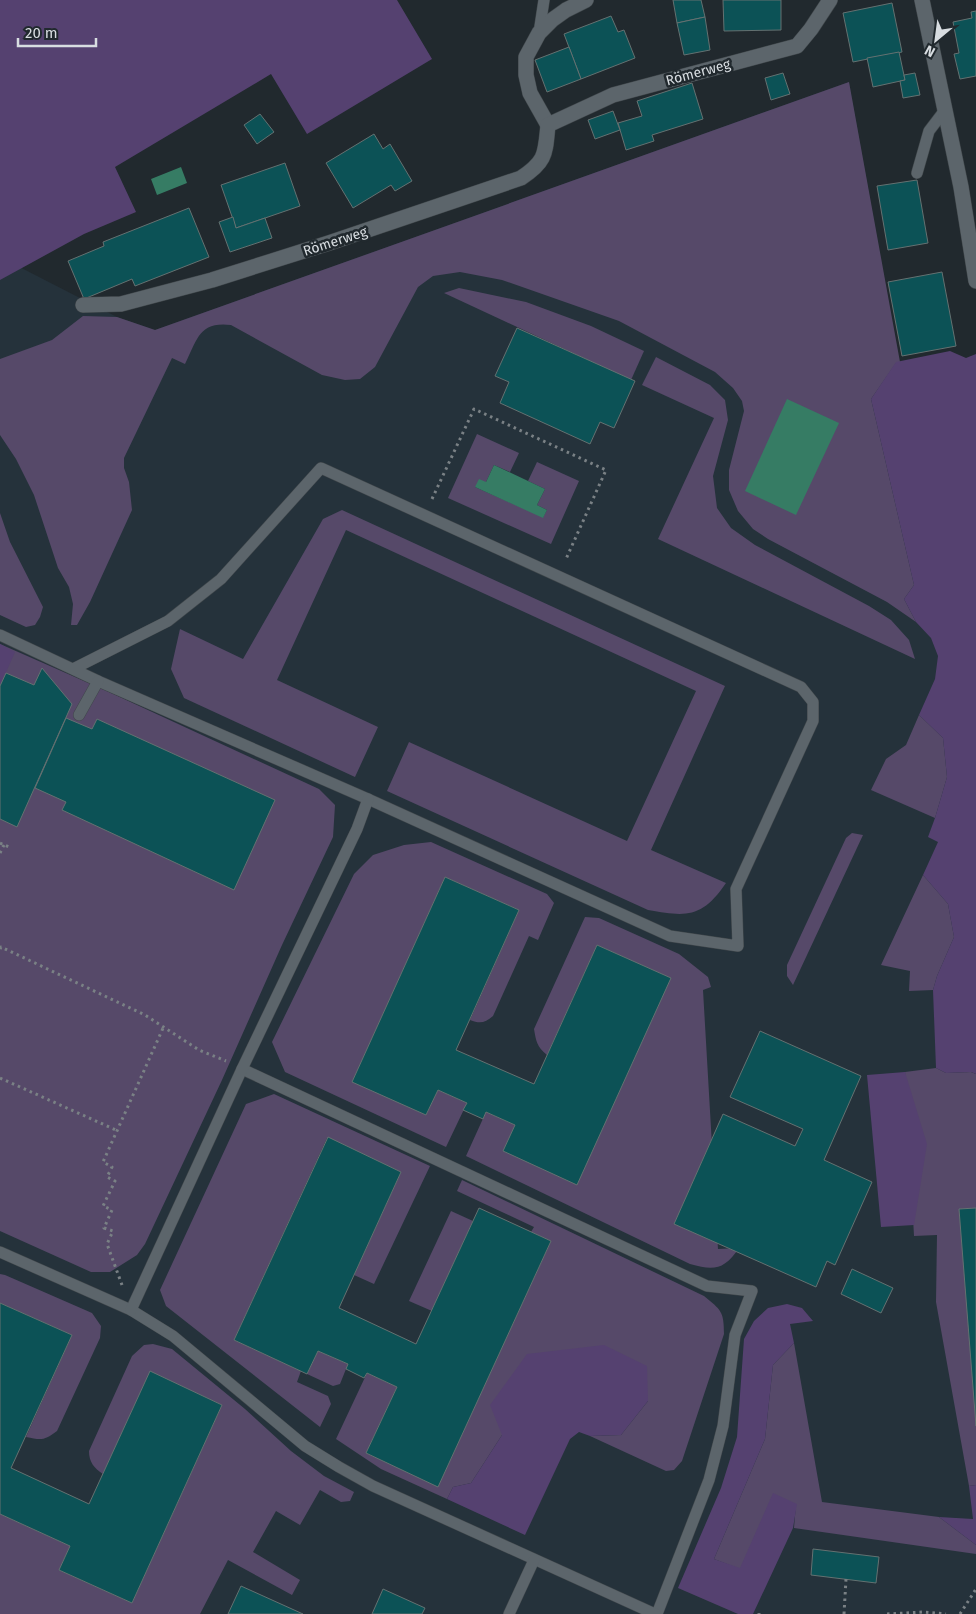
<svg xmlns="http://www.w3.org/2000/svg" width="976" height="1614" viewBox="0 0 976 1614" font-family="'Fira Sans',sans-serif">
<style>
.built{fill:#25323b}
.green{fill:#564969}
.forest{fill:#554170}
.water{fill:#367c64}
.building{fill:#0c5256;stroke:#647171}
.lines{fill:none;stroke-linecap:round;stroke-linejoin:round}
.lane-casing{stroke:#40474b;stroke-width:12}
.street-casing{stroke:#40474b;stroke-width:16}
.path{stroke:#7a8185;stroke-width:3;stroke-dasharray:2.5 4;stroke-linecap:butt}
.lane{stroke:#5c656b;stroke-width:11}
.street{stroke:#5c656b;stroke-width:15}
.labels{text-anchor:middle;stroke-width:5;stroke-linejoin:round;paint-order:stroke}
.street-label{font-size:14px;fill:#d8dde1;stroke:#21292e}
</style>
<rect width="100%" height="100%" fill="#21292e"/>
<path class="built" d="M849,82l52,289 52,240 23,829v174h-976v-1357l117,60 38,13z"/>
<g class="green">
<path d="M849,82l51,280 -4,1 -25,36 43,186 -10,14 12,23 -29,-20 -119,-63 -15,-10 -15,-18 -9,-21v-20l15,-59 -2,-10 -9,-13 -18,-16 -96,-51 -117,-41 -42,-8 -27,4 -15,11 -43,80 -15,12 -15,1 -23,-5 -91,-50c-32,-4 -34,15 -46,39l-13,-6 -48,100v10l5,14 3,28 -42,92 -13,23h-6l2,-21 -4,-17 -11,-19 -24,-73 -18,-36 -16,-24v-76l52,-19 31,-24 34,1 38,13z"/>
<path d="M459,288l67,14 65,24 53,25 -13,29 -187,-87z"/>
<path d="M656,357l54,28 15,15 3,20 -15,56 4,32 14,20 24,17 114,61 22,14 18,20 6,19 -257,-120 56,-121 -72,-33z"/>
<path d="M477,434l42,19 -9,19 -16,-7 -8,17 -11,5 68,30 4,-7 -10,-5 8,-16 -17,-8 9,-19 42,19 -28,63 -103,-46z"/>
<path d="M342,510l383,176 -74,164 75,33c-24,35 -39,34 -78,27l-261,-119 22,-49 218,99 69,-150 -350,-161 -69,150 101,47 -23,50 -171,-79 -13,-29 9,-40 63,30 80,-140z"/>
<path d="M0,513l10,29 33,65 -3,10 -5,8 -9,2 -26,-12z"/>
<path d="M0,644l109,48 210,97 16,16 -2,32 -51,108 -60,135 -77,164 -8,11 -27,17h-19l-91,-41z"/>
<path d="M919,715l24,23 4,39 -12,41 -64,-28 15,-31 20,-14z"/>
<path d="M852,833l11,2 -70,150 -6,-9v-11l59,-127z"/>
<path d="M431,842l116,52 7,9 -16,37 -9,-4 -36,80c-8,7 -13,8 -23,4l49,-110 -74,-33 -92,204 73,34 12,-25 29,13 -21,44 -161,-75 -13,-30 82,-168 19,-19 31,-10z"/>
<path d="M923,875l25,29 6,33 -17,39 -4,14 -24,1 1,-20 -29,-6z"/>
<path d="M585,917l14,1 80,36 29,23 3,10 -8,3 15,259 21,-1c-15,22 -25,23 -49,16l-224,-108 20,-44 29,13 155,-147 -73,-33 -50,110c-10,-8 -11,-14 -13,-26z"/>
<path d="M936,1068l10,5 25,-1 5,2v411l-7,1 -33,-184 1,-67 -23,1 -9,-164z"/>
<path d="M274,1094l156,72 -56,118 -20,-9 47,-103 -74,-34 -93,202 67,31 -4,11 31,14 3,8 -11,23 -154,-121 -6,-16 86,-186z"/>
<path d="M462,1180l242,116c17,14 20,15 20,38l-42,127 -8,9 -8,1 -76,-35 31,-1 27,-34 -146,34 -31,48 -18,4 -6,12 -66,-30 -45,-30 31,-66 30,14 -31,66 72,33 113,-245 -20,-9 3,-5 -77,-36z"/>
<path d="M451,1211l22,10 -41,90 -23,-10z"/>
<path d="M0,1274l5,1 87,38 9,13 -1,12 -43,93c-13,10 -16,9 -31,6l46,-102 -72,-32z"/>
<path d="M794,1343l28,159 117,15 37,28v9l-182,-26 2,-24 -56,65 -26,-10 51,-120 8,-74z"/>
<path d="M153,1344l19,5 73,60 46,42 33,25 30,16 -4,9 -9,1 -21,-12 -20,35 -24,-14 -23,41 47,28 -8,15 -64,-35 -28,54h-200v-100l70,32 -11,24 73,33 90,-198 -72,-33 -47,102c-9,-6 -14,-12 -14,-23l43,-95 12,-11z"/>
<path d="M318,1351l30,13 -8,20 -7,2 -26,-12z"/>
</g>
<g class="forest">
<path d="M0,0h397l35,59 -125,75 -36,-60 -156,93 21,45 -52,22 -84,46z"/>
<path d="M950,351l16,7 10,-4v720l-5,-2 -25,1 -10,-5 -3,-78 4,-14 17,-39 -6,-33 -25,-29 15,-33 -10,-5 7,-19 12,-41 -4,-39 -24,-23 16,-36 3,-23 -7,-18 -15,-16 -12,-23 10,-14 -43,-186 25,-37z"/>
<path d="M0,644l15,8 -15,34z"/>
<path d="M905,1072l22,72 -13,81 -33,2 -14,-152z"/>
<path d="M787,1304l15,4 11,13 -23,3 4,19 -21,22 -8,74 -51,120 26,9 33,-75 24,11 -4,24 -40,86h-15l-60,-26 43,-100 16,-51 7,-98 10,-18 14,-13z"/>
<path d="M604,1345l43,21 1,35 -27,34 -31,1 -11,-4 -9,7 -45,96 -78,-36 6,-12 18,-4 31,-48 -12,-30 37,-51z"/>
<path d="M976,1485v60l-37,-28 34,2 -4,-33z"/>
</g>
<g class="water">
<path d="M181,167l6,16 -30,12 -6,-16z"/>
<path d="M787,399l52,24 -43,92 -51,-24z"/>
<path d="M494,465l51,24 -8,16 10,5 -4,8 -68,-31 4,-8 7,3z"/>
</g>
<g class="building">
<path d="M673,0h28l4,17 -28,6z"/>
<path d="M723,0h58v30l-57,1z"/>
<path d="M892,3l10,49 -49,10 -10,-49z"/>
<path d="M976,11v65l-16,3 -6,-25 5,-1 -6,-31 19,-4 -1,-6z"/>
<path d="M611,16l7,16 6,-2 11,28 -54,21 -17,-45z"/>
<path d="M705,17l5,33 -26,5 -7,-32z"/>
<path d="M569,47l12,32 -34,13 -12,-32z"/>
<path d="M899,52l6,28 -32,7 -6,-29z"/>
<path d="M783,73l7,21 -19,6 -6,-22z"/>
<path d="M915,73l5,22 -17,3 -3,-17 5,-1 -1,-5z"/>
<path d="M692,83l11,36 -51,16 2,6 -28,9 -8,-27 24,-7 -5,-15z"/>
<path d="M613,111l7,19 -25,9 -7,-19z"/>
<path d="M260,114l14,18 -17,12 -13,-19z"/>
<path d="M374,134l9,15 7,-5 22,37 -17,10 -4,-6 -38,23 -27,-45z"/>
<path d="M285,163l15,43 -64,22 -15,-43z"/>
<path d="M917,180l11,63 -40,7 -11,-64z"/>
<path d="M189,208l20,49 -74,29 -3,-7 -48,20 -16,-38 36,-15 -1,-4z"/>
<path d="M233,217l3,11 29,-10 7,20 -42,14 -11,-30z"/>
<path d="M942,272l14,74 -54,10 -14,-74z"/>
<path d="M517,328l118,53 -21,47 -14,-6 -10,22 -90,-41 9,-21 -14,-6z"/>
<path d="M42,668l30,36 -55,123 -17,-8v-133l6,-13 28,12z"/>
<path d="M66,718l26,11 5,-10 178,81 -41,90 -172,-80 4,-8 -31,-14z"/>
<path d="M445,877l74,33 -63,140 78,34 63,-139 74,33 -94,207 -74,-34 12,-26 -29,-13 -3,7 -20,-9 4,-7 -29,-13 -12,25 -74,-33z"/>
<path d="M760,1031l101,45 -37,84 48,22 -37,83 -8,-4 -11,26 -142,-63 49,-110 72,32 8,-17 -73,-32z"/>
<path d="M328,1137l73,35 -62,136 77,36 63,-136 72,33 -113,246 -72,-34 31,-66 -30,-14 -3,5 -18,-9 2,-5 -30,-13 -11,23 -73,-34z"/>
<path d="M976,1208v218l-17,-217z"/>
<path d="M852,1269l41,19 -12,25 -40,-19z"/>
<path d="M0,1303l72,32 -61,133 78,36 61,-133 72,34 -90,198 -73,-33 11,-24 -70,-32z"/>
<path d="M813,1549l66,8 -3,26 -65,-8z"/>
<path d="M241,1586l62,28h-75z"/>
<path d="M383,1589l42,19 -3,6h-50z"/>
</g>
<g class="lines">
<g class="lane-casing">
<g id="lane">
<path d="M539,33l5,-33"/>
<path d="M917,173l12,-42 16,-21"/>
<path d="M0,635l98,46 270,118 302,137 68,10 -2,-57 77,-168v-19l-12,-15 -480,-219 -100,111 -53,42 -95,48"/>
<path d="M79,715l19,-34"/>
<path d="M242,1069l465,217 45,5 -17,44 -12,91 -14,54 -52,134"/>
<path d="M0,1252l131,58 42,26 132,110 34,21 34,19 282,128"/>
<path d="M131,1310l111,-241 115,-240 11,-30"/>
<path d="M509,1614l25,-54"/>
</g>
</g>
<g class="street-casing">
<g id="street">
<path d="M922,0l39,187 15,94"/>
<path d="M548,125l-18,-32 -4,-18v-18l13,-24 13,-13 14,-10 20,-10"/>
<path d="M83,305l38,-1 91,-24 117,-37 192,-65c26,-17 24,-25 27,-53l65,-30 184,-49 14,-17 19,-29"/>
</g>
</g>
<g class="path">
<path d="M432,499l42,-90 132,61 -40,89"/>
<path d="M0,843l9,4"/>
<path d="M0,853l4,-8"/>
<path d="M0,949l1,-2 144,68 54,35 27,11"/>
<path d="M0,1078l116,52"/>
<path d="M122,1285l-15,-41 6,-13 -9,-3 8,-18 -9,-4 12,-25 -8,-4 5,-10 -9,-5 61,-136"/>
<path d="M759,1614v-1"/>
<path d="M844,1614l2,-35"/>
<path d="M887,1614l37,-2 22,2"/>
<path d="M960,1614l16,-25"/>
</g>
<use href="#lane" class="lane"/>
<use href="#street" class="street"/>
</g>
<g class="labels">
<g class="street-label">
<text transform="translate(698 72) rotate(-15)" y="5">Römerweg</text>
<text transform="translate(335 241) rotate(-18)" y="5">Römerweg</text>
</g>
</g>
<g transform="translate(936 40) rotate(209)" stroke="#21292e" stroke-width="4" paint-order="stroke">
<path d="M0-4L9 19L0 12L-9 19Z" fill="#d8dde1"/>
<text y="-8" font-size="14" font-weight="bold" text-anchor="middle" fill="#d8dde1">N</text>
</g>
<path d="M18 38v8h78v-8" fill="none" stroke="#d8dde1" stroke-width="2.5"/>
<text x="25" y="38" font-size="15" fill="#d8dde1" stroke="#21292e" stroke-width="4" paint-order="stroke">20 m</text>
</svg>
